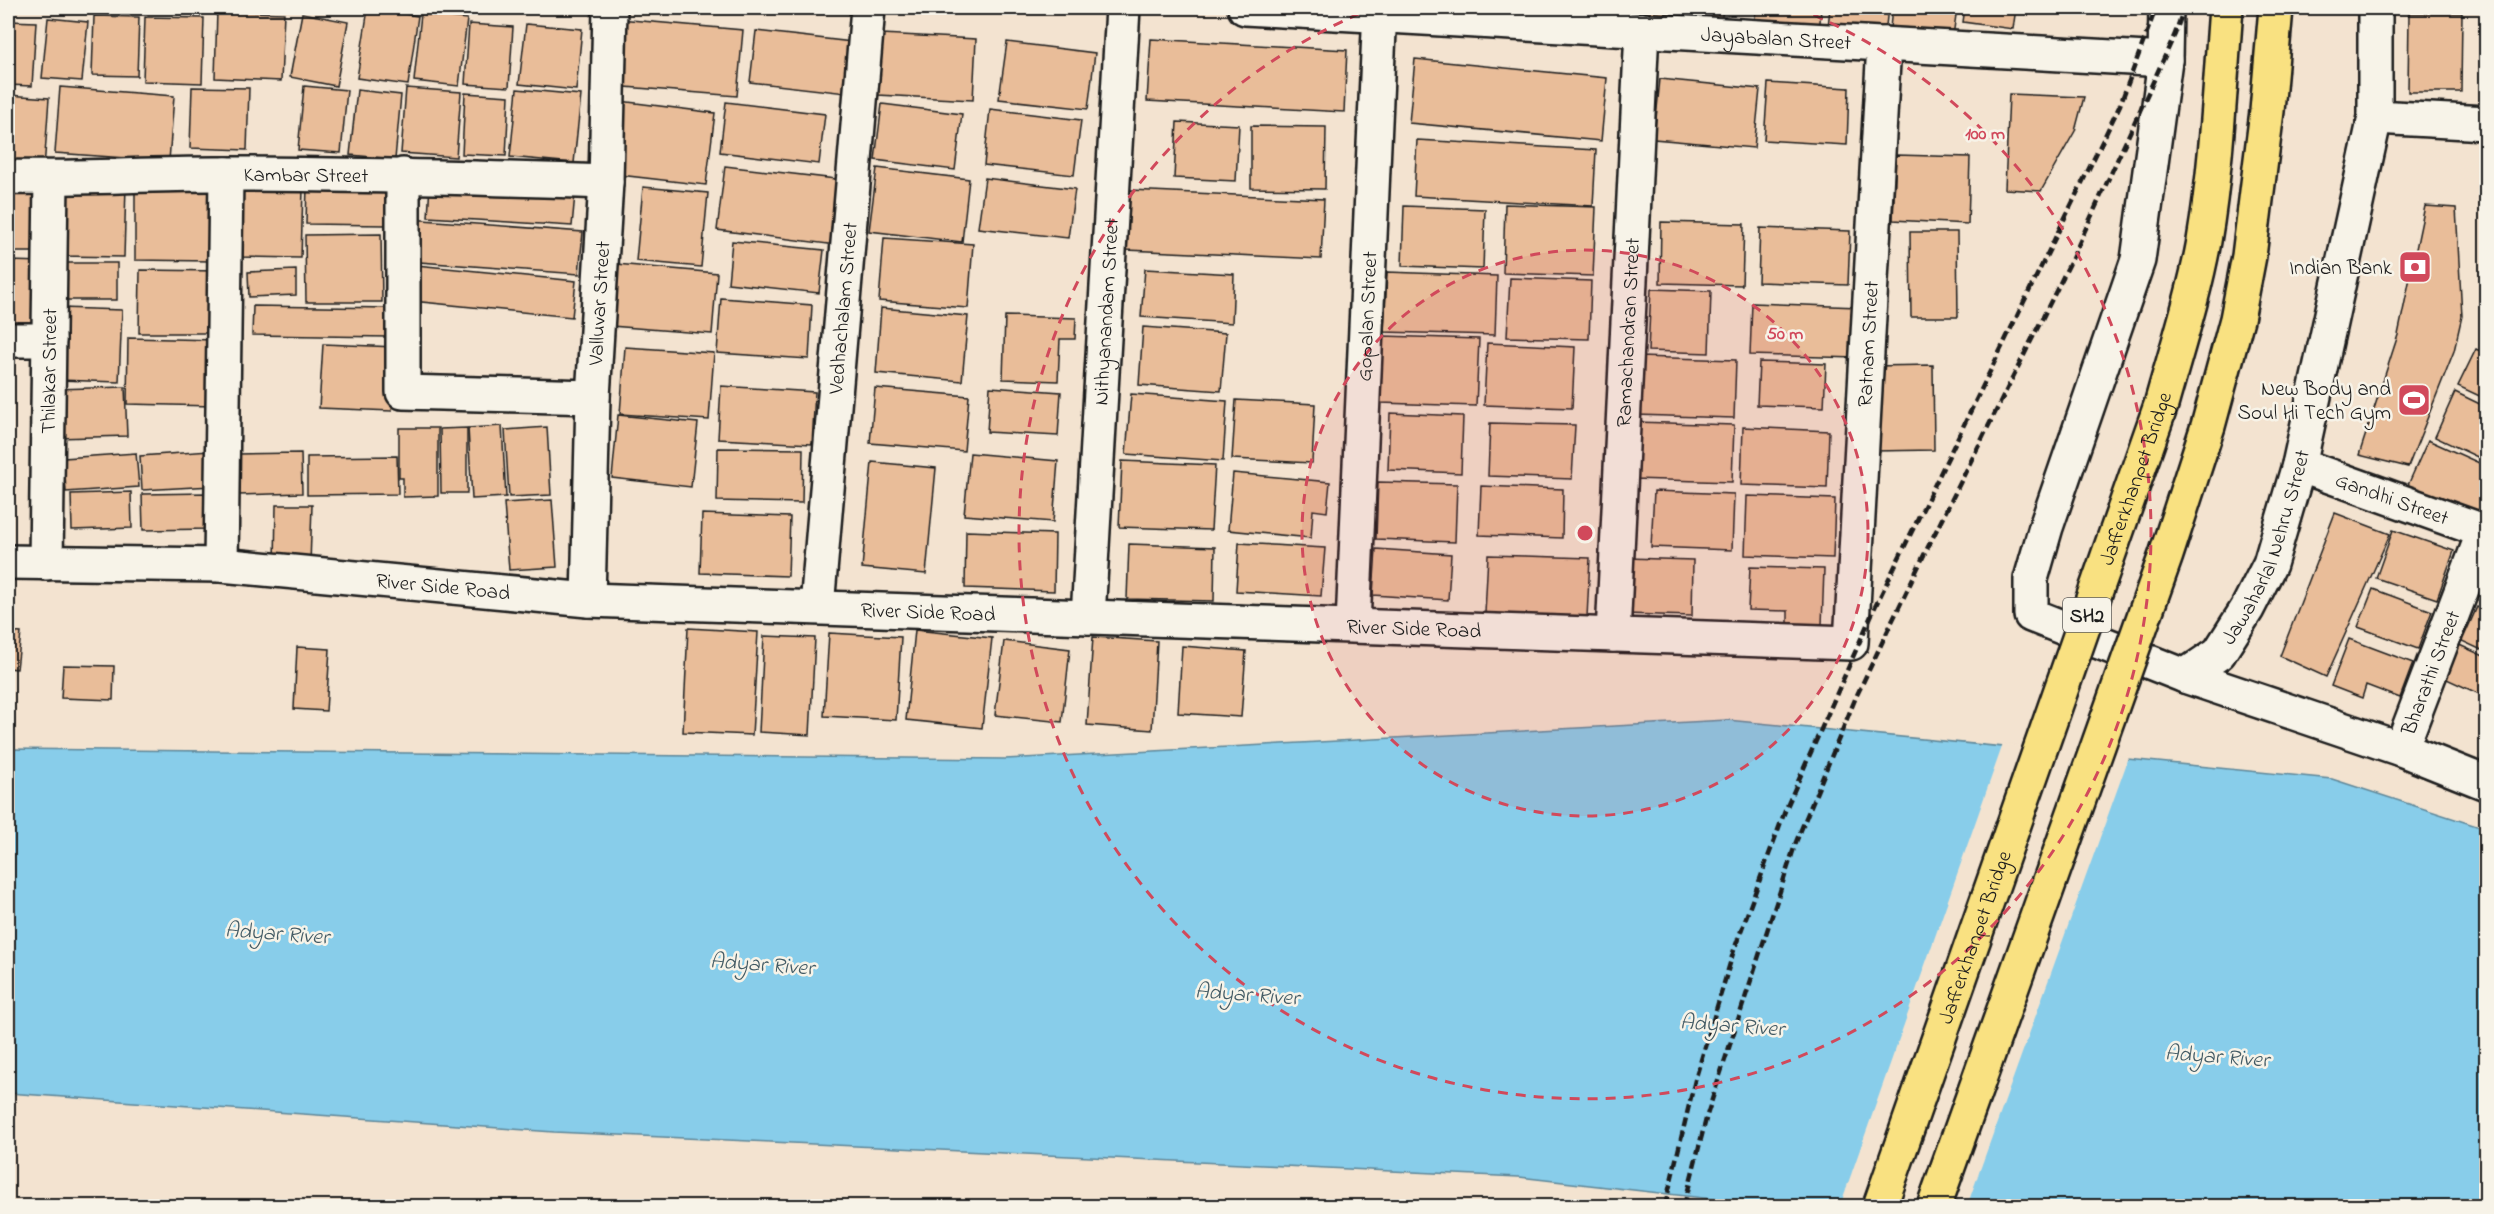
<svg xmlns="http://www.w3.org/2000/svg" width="2494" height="1214" viewBox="0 0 2494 1214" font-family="'Indie Flower',sans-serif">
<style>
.built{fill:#f0d8c0}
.water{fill:#88cdea;stroke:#5d8698;stroke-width:1.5}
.pier{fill:#f3e3d0}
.building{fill:#e9bd99;stroke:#1c1c1c;stroke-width:1.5}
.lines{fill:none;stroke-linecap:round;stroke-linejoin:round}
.minor-casing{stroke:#1c1c1c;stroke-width:38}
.minor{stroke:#f7f3e8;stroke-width:33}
.rail{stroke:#1c1c1c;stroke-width:4.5;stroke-dasharray:9 4.5;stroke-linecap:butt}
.major-bridge-casing{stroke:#1c1c1c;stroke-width:38;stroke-linecap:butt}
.major-bridge{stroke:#f9e181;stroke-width:33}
.ring{fill:none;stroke:#d1495b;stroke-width:3;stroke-dasharray:10 8}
.labels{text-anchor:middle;stroke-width:5;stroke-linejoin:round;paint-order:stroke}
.shield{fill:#f7f3e8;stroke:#5e5c59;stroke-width:1.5}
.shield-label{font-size:20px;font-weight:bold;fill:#1c1c1c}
.street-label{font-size:21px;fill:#1c1c1c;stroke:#f7f3e8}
.poi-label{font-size:21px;fill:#1c1c1c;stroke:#f7f3e8;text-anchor:end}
.water-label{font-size:22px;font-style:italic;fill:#425a64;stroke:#f7f3e8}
.centre{fill:#d1495b;stroke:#f7f3e8;stroke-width:3}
.ring-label{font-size:18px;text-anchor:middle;font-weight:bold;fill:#d1495b;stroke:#f7f3e8;stroke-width:5;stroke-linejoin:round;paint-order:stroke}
</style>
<rect width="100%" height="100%" fill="#f3e3d0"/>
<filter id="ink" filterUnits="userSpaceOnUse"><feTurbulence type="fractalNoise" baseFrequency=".0167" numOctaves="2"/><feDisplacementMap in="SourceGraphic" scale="12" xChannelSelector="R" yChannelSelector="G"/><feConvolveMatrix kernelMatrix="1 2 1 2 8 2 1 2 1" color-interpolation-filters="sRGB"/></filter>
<g filter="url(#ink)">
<path class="built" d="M302,1204l47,2h-182z"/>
<path class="water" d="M1727,720l605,59 154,50v377h-712l-255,-29 -965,-45 -546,-39v-344l997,10z"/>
<path class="pier" d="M2003,744l126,13 -162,449h-127z"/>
<g class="building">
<path d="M1579,8h144l-2,16z"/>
<path d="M1756,8h65l-2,28 -65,-6z"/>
<path d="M1830,8h58l-3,26 -57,-7z"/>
<path d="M1892,8h65l-4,28 -63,-8z"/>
<path d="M1965,8h51l-3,21 -50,-7z"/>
<path d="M368,9l50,7 -10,69 -51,-7z"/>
<path d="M217,11l67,2 -3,68 -66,-3z"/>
<path d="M302,13l46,9 -12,64 -46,-9z"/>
<path d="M2409,13h53l-1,79h-53z"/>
<path d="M421,14l46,5 -8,67 -45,-5z"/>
<path d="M94,16l45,1 -2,59 -45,-1z"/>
<path d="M145,17l59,1 -2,65 -59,-2z"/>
<path d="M48,18l40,4 -6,59 -40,-3z"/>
<path d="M619,19l124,11 -6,66 -124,-10z"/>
<path d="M2486,20v40l-4,-1z"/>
<path d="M8,21l28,1 -4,64 -24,-1z"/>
<path d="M469,24l44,3 -4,60 -44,-3z"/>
<path d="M526,24l56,5 -6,61 -57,-6z"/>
<path d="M756,31l96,11 -6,51 -96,-11z"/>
<path d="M882,34l94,5 -3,61 -95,-5z"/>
<path d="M1151,39l196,11 -3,62 -197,-11z"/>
<path d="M1007,42l88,11 -7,56 -89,-10z"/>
<path d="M1415,59l192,19 -6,63 -192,-18z"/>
<path d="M2486,68v41h-3z"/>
<path d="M1660,79l100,10 -6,59 -100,-9z"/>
<path d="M1768,83l81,5 -2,57 -83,-5z"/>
<path d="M304,86l43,4 -6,63 -43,-3z"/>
<path d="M60,87l114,9 -5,65 -114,-8z"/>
<path d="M192,87l57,1 -2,62 -57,-2z"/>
<path d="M406,88l55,4 -5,65 -55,-4z"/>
<path d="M517,89l64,6 -7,68 -64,-6z"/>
<path d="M357,90l44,5 -6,64 -45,-4z"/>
<path d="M465,93l44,3 -3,60 -44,-2z"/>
<path d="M2009,94l75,3 -9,34 -34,60 -36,-2z"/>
<path d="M8,95l41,3 -5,71 -36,-3z"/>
<path d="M620,101l95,12 -9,72 -95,-11z"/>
<path d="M726,102l99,12 -6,50 -99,-12z"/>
<path d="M882,104l80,10 -7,56 -80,-10z"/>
<path d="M990,109l91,11 -7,55 -90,-10z"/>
<path d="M1177,122l62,3 -3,56 -62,-3z"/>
<path d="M1251,126l75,1 -1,62 -74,-1z"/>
<path d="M1417,140l179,10 -3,56 -179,-10z"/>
<path d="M1896,155l74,2 -2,67 -75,-4z"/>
<path d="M725,166l119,14 -8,65 -119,-15z"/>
<path d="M877,168l92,11 -7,63 -93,-11z"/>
<path d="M985,178l90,11 -7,49 -90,-10z"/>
<path d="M135,180l78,1 -1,80 -77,-1z"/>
<path d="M61,184l65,1 -2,72 -64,-1z"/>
<path d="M307,185h80l-1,40 -80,-1z"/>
<path d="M430,185l145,9 -3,32 -144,-9z"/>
<path d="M8,186l26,1 -1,65h-25z"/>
<path d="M241,187l62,1 -2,70 -61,-1z"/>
<path d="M643,187l65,6 -7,74 -65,-6z"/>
<path d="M1130,190l194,9 -3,60 -194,-9z"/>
<path d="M1505,204l91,3 -3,69 -90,-3z"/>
<path d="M1404,206l81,3 -2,60 -81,-3z"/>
<path d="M2425,206l31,2 6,108 -8,35 -46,116 -49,-12 39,-120z"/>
<path d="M409,219l174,13 -4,42 -173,-13z"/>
<path d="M1661,222l83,2 -2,61 -82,-2z"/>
<path d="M1760,228l90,3 -2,54 -90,-3z"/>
<path d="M1910,232h47l1,85h-47z"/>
<path d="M381,234l1,68h-76l-1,-67z"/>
<path d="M884,238l89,6 -5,64 -89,-7z"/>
<path d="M732,241l92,9 -5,43 -91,-10z"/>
<path d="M8,261l37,1 -2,63 -35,-1z"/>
<rect x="60" y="263" width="57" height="37"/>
<path d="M616,264l101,9 -5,61 -101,-8z"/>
<path d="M416,265l160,16 -4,36 -160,-16z"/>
<path d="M1145,269l89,5 -2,49 -91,-6z"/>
<path d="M140,270l83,1 -1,62h-83z"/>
<path d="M296,270v25l-47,2 -1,-25z"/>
<path d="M1387,272l110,4 -2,59 -111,-3z"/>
<path d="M1510,278l81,3 -2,58 -82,-2z"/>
<path d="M1651,289l60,2 -2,62 -61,-2z"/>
<path d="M2486,290v43h-5z"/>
<path d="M721,298l91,7 -3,54 -92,-6z"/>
<path d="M1752,303l106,4 -2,51 -106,-3z"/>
<path d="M253,306l137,2 -1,29 -137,-2z"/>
<path d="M61,308l61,2 -3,72 -61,-2z"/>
<path d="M881,308l87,8 -6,65 -86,-8z"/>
<path d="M1005,316l71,2 -1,21h-15l-2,42 -55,-2z"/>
<path d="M1143,327l83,6 -5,58 -82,-6z"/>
<path d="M1383,336l96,3 -3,67 -96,-3z"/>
<path d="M128,338l88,2 -2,66 -87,-2z"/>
<path d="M1487,343l88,4 -3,61 -88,-3z"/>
<path d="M323,344l73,3 -4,64 -73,-3z"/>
<path d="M625,347l89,6 -5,67 -89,-6z"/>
<path d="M2476,349l10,5v45l-28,-13z"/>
<path d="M1639,357l97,3 -2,58 -98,-3z"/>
<path d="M1759,362l67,2 -2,43 -67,-2z"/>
<path d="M1933,365l1,85 -61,1 -1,-85z"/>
<path d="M721,386l94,6 -3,52 -94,-5z"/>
<path d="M125,387l2,49 -69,2 -2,-49z"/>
<path d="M990,387l71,5 -3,44 -71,-4z"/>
<path d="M875,388l94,8 -5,55 -94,-8z"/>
<path d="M2455,392l31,15v54l-51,-24z"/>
<path d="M1131,394l96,7 -4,60 -97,-7z"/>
<path d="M1236,400l79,4 -3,59 -80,-4z"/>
<path d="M1390,413l73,3 -2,57 -73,-3z"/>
<path d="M618,415l80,8 -7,64 -79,-9z"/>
<path d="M1635,422l99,3 -2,57 -99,-3z"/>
<path d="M1490,423l85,2 -3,54 -84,-3z"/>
<path d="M502,426l4,71 -34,2 -4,-71z"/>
<path d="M547,427l4,68 -42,2 -4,-67z"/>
<path d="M1743,427l86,4 -2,57 -86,-3z"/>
<path d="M399,428h39v68l-35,1v-19h-4z"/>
<path d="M467,428v65h-26l-1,-64z"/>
<path d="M2428,440l58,26v35l-7,16 -71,-32z"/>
<path d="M718,448l85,1 -1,54 -85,-2z"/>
<path d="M210,451l2,35 -70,4 -2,-34z"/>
<path d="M136,453l3,34 -73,5 -2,-34z"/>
<path d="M301,453l1,40 -63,2 -1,-41z"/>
<path d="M970,453l88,8 -5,61 -89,-7z"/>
<path d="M397,456l1,38 -91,1v-38z"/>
<path d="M1122,461l93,4 -4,65 -92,-3z"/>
<path d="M872,462l64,6 -10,106 -64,-6z"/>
<path d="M1233,473l97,9 -3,30 -14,-2 -2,28 -83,-8z"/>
<path d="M1378,482l79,2 -2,58 -79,-3z"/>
<path d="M1481,486l82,3 -1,49 -83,-3z"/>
<path d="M1654,491l80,3 -2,56 -81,-3z"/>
<path d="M131,492l1,36 -60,2 -1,-36z"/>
<path d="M209,493l1,36 -67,1 -1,-36z"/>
<path d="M1747,496l88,3 -2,59 -88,-3z"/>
<path d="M552,500l5,67 -48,3 -5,-67z"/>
<path d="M276,505h36l-2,59h-35z"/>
<path d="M2335,513l55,21 -64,143 -46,-21z"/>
<path d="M702,514l88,3 -2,59 -88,-3z"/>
<path d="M2393,530l61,21 -17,48 -61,-21z"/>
<path d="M966,531l89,3 -1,57 -89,-3z"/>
<path d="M1239,543l86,5 -4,48 -85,-5z"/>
<path d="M1129,544l86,3 -1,54 -87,-2z"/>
<path d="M1376,549l75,5 -3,46 -75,-5z"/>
<path d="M1488,555l102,3 -3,59 -102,-4z"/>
<path d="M1627,558l66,2 -1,56 -66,-2z"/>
<path d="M1750,567l74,2 -2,56 -34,-1v-13l-40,-1z"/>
<path d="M2373,589l59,22 -14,38 -60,-22z"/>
<path d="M2477,607l9,4v41l-24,-11z"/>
<path d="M688,628l70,4 -6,103 -69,-3z"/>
<path d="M915,630l77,8 -10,90 -76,-8z"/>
<path d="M8,632l13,1 -4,36 -9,-1z"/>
<path d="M829,633l72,4 -5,83 -72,-4z"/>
<path d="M764,636l51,2 -5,97 -51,-3z"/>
<path d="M1093,637l64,4 -5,89 -65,-5z"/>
<path d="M2349,639l64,24 -13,35 -34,-13 -4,13 -31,-12z"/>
<path d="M1004,641l66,8 -8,73 -67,-7z"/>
<path d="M2455,643l31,14v40l-46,-21z"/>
<path d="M1182,646l64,5 -5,66 -63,-4z"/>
<path d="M297,647l33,2 -4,62 -32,-2z"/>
<path d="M63,665l51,1 -1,34 -52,-2z"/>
</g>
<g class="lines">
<g class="minor-casing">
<g id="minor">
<path id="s1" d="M1245,8l920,52"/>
<path d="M2166,8l-1,52 -27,200 -92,267 -15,52v36l154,61 216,73 85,34"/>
<path d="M2375,117l111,6"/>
<path d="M403,175v217l190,5"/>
<path id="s2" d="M8,177c74,2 148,-4 222,-3 125,0 251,4 376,8"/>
<path d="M8,340h41"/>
<path id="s3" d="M2299,465l187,67"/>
<path id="s4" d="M8,562l213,3 367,35 1263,43 33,-599"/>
<path id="s5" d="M46,563l5,-385"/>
<path d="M221,565l5,-391"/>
<path id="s6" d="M588,600l5,-203 13,-215 4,-174"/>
<path id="s7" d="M817,607l51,-599"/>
<path id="s8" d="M1088,617l35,-609"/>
<path id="s9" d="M1353,625l27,-617"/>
<path id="s10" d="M1613,635l29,-605"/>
<path id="s11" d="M2185,676l34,-23 28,-44 23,-45 29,-99 76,-348v-109"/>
<path id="s12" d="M2401,749l85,-223"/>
</g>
</g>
<use href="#minor" class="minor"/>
<g class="rail">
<path d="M1665,1206l30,-126 39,-130 51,-139 90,-204 245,-502 36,-97"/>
<path d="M1684,1206l23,-91 89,-273 60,-145 67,-140 147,-294 105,-229 9,-26"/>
</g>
<g class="major-bridge-casing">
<g id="major-bridge">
<path id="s13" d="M1880,1206l281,-801c15,-54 33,-109 43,-164 13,-77 16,-156 22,-233"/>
<path d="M1934,1206l232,-651 42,-129 29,-107 12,-63 18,-145 9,-103"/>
</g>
</g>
<use href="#major-bridge" class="major-bridge"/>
</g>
</g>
<circle cx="1585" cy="533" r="283" fill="#d1495b" fill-opacity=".12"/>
<g class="ring">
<circle cx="1585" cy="533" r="283"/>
<path d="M1797 8A566 566 0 1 1 1373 8"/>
</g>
<defs>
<g id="bank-square" transform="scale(1.725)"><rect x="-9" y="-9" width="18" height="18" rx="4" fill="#d1495b" stroke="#f7f3e8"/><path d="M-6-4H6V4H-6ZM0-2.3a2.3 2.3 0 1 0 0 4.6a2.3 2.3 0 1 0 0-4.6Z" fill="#fff"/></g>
<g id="stadium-square" transform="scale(1.725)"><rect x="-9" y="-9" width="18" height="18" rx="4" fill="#d1495b" stroke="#f7f3e8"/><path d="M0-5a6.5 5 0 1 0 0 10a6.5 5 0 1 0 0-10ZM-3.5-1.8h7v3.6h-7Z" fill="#fff"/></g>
</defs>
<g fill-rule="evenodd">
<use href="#bank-square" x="2415" y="267"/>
<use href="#stadium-square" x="2414" y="400"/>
</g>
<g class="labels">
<rect class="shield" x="2063" y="598" width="48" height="34" rx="4.5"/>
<g class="shield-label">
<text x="2087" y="622">SH2</text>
</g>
<g class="street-label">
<text dy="7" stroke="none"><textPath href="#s1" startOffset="532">Jayabalan Street</textPath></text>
<text dy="7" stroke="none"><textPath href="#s2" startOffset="298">Kambar Street</textPath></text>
<text dy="7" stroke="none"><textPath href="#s6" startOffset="297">Valluvar Street</textPath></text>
<text dy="7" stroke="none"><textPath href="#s7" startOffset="300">Vedhachalam Street</textPath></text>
<text dy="7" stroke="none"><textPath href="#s8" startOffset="306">Nithyanandam Street</textPath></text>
<text dy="7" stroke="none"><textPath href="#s9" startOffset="309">Gopalan Street</textPath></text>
<text dy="7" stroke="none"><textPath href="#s10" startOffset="303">Ramachandran Street</textPath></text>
<text dy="7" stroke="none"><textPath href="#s4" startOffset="2145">Ratnam Street</textPath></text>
<text dy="7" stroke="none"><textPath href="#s5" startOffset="192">Thilakar Street</textPath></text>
<text dy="7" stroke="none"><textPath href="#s13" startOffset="771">Jafferkhanpet Bridge</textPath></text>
<text dy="7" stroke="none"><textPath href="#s3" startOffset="99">Gandhi Street</textPath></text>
<text dy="7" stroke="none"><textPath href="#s11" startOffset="158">Jawaharlal Nehru Street</textPath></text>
<text dy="7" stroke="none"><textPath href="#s4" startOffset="436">River Side Road</textPath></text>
<text dy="7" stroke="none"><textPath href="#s4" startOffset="922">River Side Road</textPath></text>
<text dy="7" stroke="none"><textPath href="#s4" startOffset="1408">River Side Road</textPath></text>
<text dy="7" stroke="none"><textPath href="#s12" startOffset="82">Bharathi Street</textPath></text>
<text dy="7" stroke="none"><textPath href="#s13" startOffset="285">Jafferkhanpet Bridge</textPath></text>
</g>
<g class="poi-label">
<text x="2392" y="274">Indian Bank</text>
<text x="2391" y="395">New Body and<tspan x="2391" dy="24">Soul Hi Tech Gym</tspan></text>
</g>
<g class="water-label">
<text transform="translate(277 932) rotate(4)" y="8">Adyar River</text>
<text transform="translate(762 963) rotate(4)" y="8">Adyar River</text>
<text transform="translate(1247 993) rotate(4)" y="8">Adyar River</text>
<text transform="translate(1732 1024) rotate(4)" y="8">Adyar River</text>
<text transform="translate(2217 1055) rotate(4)" y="8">Adyar River</text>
</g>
</g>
<circle cx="1585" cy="533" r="9" class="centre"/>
<g class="ring-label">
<text x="1985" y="139">100 m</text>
<text x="1785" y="339">50 m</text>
</g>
<rect width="2494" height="1214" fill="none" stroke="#f7f3e8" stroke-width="30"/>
<rect x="15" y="15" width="2464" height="1184" fill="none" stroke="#1c1c1c" stroke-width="2" filter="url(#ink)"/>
</svg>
